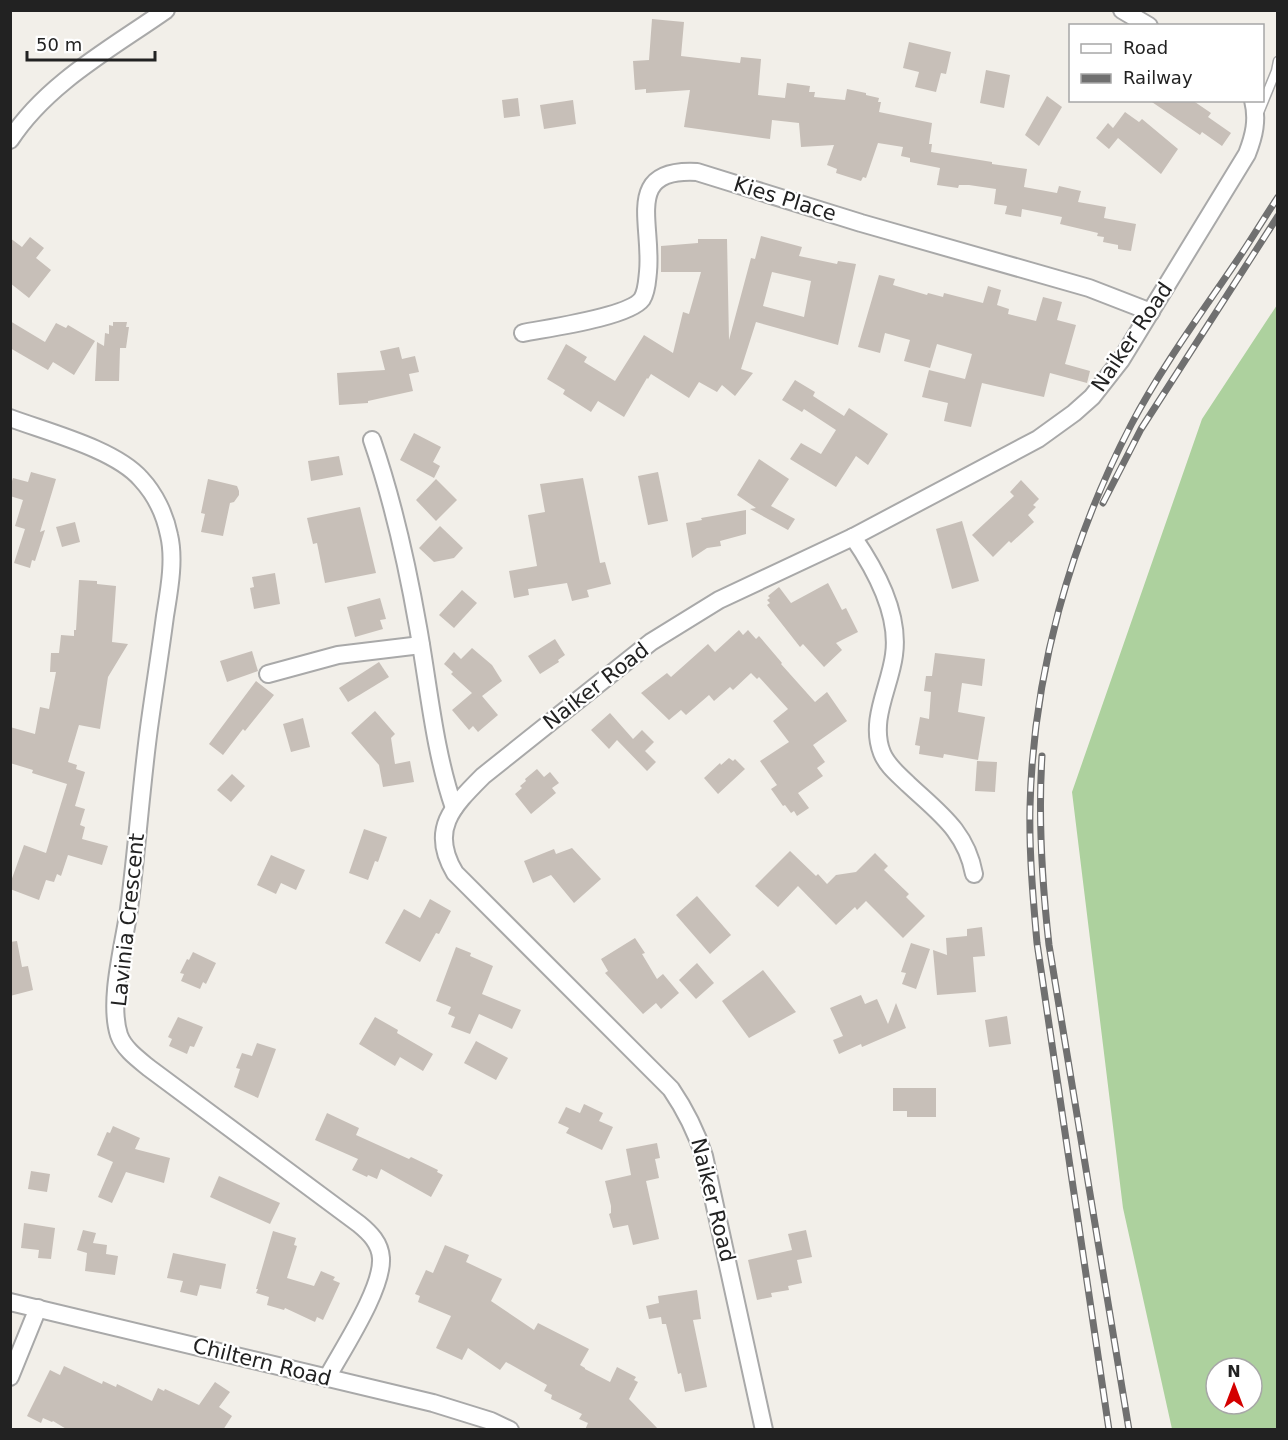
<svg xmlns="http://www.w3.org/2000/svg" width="1288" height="1440" viewBox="0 0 1288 1440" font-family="'DejaVu Sans',sans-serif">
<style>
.forest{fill:#add19e;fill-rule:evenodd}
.building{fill:#c7bfb8;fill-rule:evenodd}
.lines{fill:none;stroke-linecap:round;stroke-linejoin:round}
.service-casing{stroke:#a9a9a9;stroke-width:11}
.minor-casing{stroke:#a9a9a9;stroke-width:20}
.service{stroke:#fff;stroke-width:8}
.minor{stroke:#fff;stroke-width:16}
.rail-casing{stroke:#707070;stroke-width:7}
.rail{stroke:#fff;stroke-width:4.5;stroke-dasharray:14;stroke-linecap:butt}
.labels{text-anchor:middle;stroke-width:4.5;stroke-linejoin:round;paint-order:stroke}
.street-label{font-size:21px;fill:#222;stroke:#fff}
</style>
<rect width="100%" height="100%" fill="#f2efe9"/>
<path class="forest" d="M1277,305v1124h-105l-49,-221 -51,-416 130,-373zM1216,1368h36v36h-36z"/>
<g class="building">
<path d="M652,19l32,3 -3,34 59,7 1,-6 20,2 -3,36 27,3 2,-15 23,3 -1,6h6l-1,5 31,3 2,-11 19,4v2l13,3 -1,4h3l-2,10 53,11 -3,21h3l-1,8 61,10v2l35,5 -3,18 33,6 2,-7 22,5 -3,11 28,5 -2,11 32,6 -5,27 -13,-2v-4l-15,-3 1,-5 -7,-1 1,-3 -38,-9 2,-7 -40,-8 -1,8 -16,-3 2,-8 -13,-2 2,-15 -27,-4h-10l-1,3 -21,-3 3,-17 -30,-6v-4l-9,-2 2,-9 -25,-4 -12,35 -3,-1 -2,4 -25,-8 1,-4 -10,-4 7,-20 -33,2 -2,-24 -27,-3 -2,19 -86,-12 6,-37 -44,3v-4l-11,1 -2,-29 16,-1z"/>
<path d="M909,42l42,10 -5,22 -5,-1 -5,19 -21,-5 4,-15 -16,-4z"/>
<path d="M986,70l24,5 -6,33 -24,-5z"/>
<path d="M1047,96l15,11 -23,39 -14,-11z"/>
<path d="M518,98l2,18 -16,2 -2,-18z"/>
<path d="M573,100l3,24 -32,5 -4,-24z"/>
<path d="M1149,100h43l19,13 -3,4 23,16 -9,13 -20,-14 -2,3z"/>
<path d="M1125,112l14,10 3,-3 36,30 -17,25 -43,-36 -9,11 -13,-11 12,-15 5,5z"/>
<path d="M761,236l41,11 -3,9 38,8 1,-3 18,3 -18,81 -82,-23 -15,47 12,4 -18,23 -13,-11 -5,7 -18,-10 -10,16 -38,-24 -3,5 -1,-1 -23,39 -26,-16 -7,11 -28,-18 2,-4 -18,-11 19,-35 21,13 -3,5 31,19 29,-46 29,18 10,-41 6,2 12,-42h-40v-26l37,-3v-4h29l2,101 22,-82 4,1zM772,272l39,9 -7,36 -41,-11z"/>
<path d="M30,237l14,11 -8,10 15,12 -22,28 -19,-15v-45l12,9z"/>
<path d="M879,275l16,4 -2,6 34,10 1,-2 15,4 1,-4 39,10 5,-17 13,4 -4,15 12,4 -1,5 28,7 7,-24 19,5 -5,18 19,5 -11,39 25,7 -3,12 -37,-10 -6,24 -62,-14 -11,44 -27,-6 4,-18 -26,-6 7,-27 36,9 7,-25 -35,-10 -7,24 -26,-7 6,-21 -25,-7 -5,20 -22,-6z"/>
<path d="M10,321l35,21 11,-19 10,5 2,-3 27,16 -21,34 -21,-13 -5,8 -38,-22z"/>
<path d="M113,322h14l-1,5h3l-3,21h-6l-1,33h-24l2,-39 7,4 1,-13 4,1v-9l4,1z"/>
<path d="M399,347l3,12 13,-3 4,16 -10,2 4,17 -45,10v2l-29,2 -2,-32 48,-3 -5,-19z"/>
<path d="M795,380l20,12 -2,4 31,20 5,-8 39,26 -20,31 -12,-9 -20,31 -46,-28 11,-16 20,11 15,-24 -32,-21 -2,3 -20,-12z"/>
<path d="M414,433l27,14 -8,15 7,4 -6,12 -34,-18z"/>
<path d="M339,456l4,19 -32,6 -3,-20z"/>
<path d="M759,459l30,20 -18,27 24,13 -7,11 -38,-21 6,-1 -19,-13z"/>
<path d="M31,472l25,7 -16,53 5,-2 -10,31 -3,-1 -2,8 -16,-5 11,-34 -10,-3 8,-26 -13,-4v-9l3,-9 15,4z"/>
<path d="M658,472l10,49 -20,4 -10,-49z"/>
<path d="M583,478l17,85 5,-1 6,22 -24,6 2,7 -17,4 -5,-18 -39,6 1,6 -15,3 -5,-27 28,-5 -9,-51 17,-3 -5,-28z"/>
<path d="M208,479l29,7 2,5v4l-5,7 -4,1 -7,33 -22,-4 4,-18 -4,-1z"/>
<path d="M436,479l21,21 -21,21 -20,-21z"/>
<path d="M1021,480l18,19 -6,6 3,2 -8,8 6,7 -23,21 -2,-2 -16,16 -21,-22 42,-39 -4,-4z"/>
<path d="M360,507l16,66 -51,10 -8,-40 -4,1 -6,-26z"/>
<path d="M746,510v24l-26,7 1,5 -14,2 -15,10 -6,-35 16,-3 -1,-2z"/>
<path d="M962,521l17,60 -27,8 -16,-60z"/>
<path d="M75,522l5,20 -18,5 -6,-20z"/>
<path d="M440,526l23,22 -9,10 -20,4 -15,-14z"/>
<path d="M275,573l5,31 -26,5 -4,-21 4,-1 -2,-10z"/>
<path d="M79,580l18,1v3l19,2 -4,56 16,2 -20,33 -8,52 -21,-4 -11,37 9,3 -1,4 9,3 -10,34 10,3 -5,16 5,2 -3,12 26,7 -6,19 -34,-10 -7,21 -4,-2 -3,8 -8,-2 -7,20 -29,-11v-5l14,-39 22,8 21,-69 -35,-11 1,-3 -23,-7v-36l25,7 5,-27 9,2 7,-37h-6l1,-19h8l2,-18 13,1v-6h2z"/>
<path d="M828,583l14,27 4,-2 12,24 -22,11 6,7 -18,17 -21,-23 -3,3 -33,-42 3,-2 -3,-3 3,-2 -2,-2 11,-9 12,16z"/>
<path d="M462,590l15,13 -23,25 -15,-13z"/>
<path d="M380,598l6,21 -6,1 3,9 -28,8 -8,-30z"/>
<path d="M739,630l4,5 5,-5 8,9 3,-3 23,27 -1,1 34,38 12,-10 20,29 -34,24 12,17 -8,6 6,8 -25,17 11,15 -12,8 -3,-5 -3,2 -6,-8 -2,1 -12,-17 6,-4 -17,-24 29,-19 -16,-21 15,-12 -29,-32 -2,2 -6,-6 -18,17 -3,-3 -16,14 -5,-6 -23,20 -5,-5 -12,10 -28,-27 26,-20 4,4 37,-33 7,8z"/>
<path d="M555,639l10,16 -7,5 1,2 -19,12 -12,-18z"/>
<path d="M472,648l20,17 10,16 -20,15 16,19 -20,17 -5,-6 -4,4 -17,-20 20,-17 -21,-19 2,-2 -9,-8 10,-12 7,7z"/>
<path d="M252,651l6,20 -31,11 -7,-21z"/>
<path d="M935,653l50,6 -3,27 -20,-3 -4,29 27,5 -7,43 -34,-6 -1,4 -24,-4 1,-8 -5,-1 5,-28 9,2 2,-27 -7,-1 2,-15h6z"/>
<path d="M379,662l10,15 -41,25 -9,-14z"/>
<path d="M256,681l18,14 -29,36 -2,-2 -20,26 -14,-11z"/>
<path d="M375,711l20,23 -4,4 4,26 15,-3 4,21 -31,5 -4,-22 -28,-32z"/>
<path d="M610,713l23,26 9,-9 12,12 -9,9 11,11 -9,9 -30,-31 -8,9 -18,-19z"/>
<path d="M303,718l7,29 -19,5 -8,-28z"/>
<path d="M729,758l4,3 2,-2 10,10 -27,25 -14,-16 16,-15 1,2z"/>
<path d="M977,761l20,1 -2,30 -20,-1z"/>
<path d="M537,769l7,8 6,-5 9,11 -7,5 4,5 -25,21 -16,-20 7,-6 -2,-2 6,-5 -1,-2z"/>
<path d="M232,774l13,12 -14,16 -14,-12z"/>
<path d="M364,829l23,8 -9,25 -3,-1 -7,19 -19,-7z"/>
<path d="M572,848l29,31 -27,24 -23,-28 -18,8 -9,-22 30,-12 2,5z"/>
<path d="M790,851l26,25 2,-2 9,10 9,-9 20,-3 19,-19 13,13 -4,4 25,24 -3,3 19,19 -22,22 -37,-37 -9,9 -2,-3 -19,18 -38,-39 -20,21 -23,-21z"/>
<path d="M271,855l34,15 -9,20 -15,-7 -5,11 -19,-9z"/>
<path d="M697,896l34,39 -21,19 -34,-39z"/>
<path d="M430,899l21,12 -12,23 -3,-1 -16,29 -35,-19 19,-34 16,9z"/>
<path d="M982,927l3,29 -12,1 3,35 -39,3 -4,-45 14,5 -1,-17 21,-2v-7z"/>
<path d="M635,938l10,15 -3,1 15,25 6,-5 16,19 -18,16 -5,-6 -13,11 -38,-41 3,-2 -7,-12z"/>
<path d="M17,941l5,26 6,-1 5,24 -23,6v-54z"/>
<path d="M911,943l19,6 -14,40 -14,-5 4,-11 -5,-1z"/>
<path d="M456,947l15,6 -1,3 23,10 -11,28 39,16 -9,19 -33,-15 -9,20 -19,-7 4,-10 -7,-3 3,-7 -15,-6z"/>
<path d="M193,952l23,11 -10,21 -3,-2 -3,7 -19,-8 3,-7 -4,-1 7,-14 2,1z"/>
<path d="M697,963l17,20 -18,16 -17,-19z"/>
<path d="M763,970l33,42 -47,26 -27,-37z"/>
<path d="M861,995l4,9 12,-5 11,25 8,-21 10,25 -44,19 -1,-3 -22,10 -6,-14 10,-4 -13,-28z"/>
<path d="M1007,1016l4,28 -22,3 -4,-27z"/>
<path d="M178,1017l25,10 -9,20 -4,-1 -3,8 -18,-8 3,-7 -4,-2z"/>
<path d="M375,1017l23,13 -1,3 36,21 -10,17 -23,-14 -5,9 -36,-22z"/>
<path d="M476,1041l32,17 -12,22 -32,-17z"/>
<path d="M257,1043l19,6 -18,49 -24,-11 6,-18 -4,-1 6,-15 10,3z"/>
<path d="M893,1088h43v29h-29v-6h-14z"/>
<path d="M584,1104l19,9 -4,8 14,6 -11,23 -36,-17 3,-5 -11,-5 8,-16 14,6z"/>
<path d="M327,1113l32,15 -3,7 53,24 2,-2 27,13 -1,2 6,3 -12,22 -50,-28 -4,10 -9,-4 -1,2 -15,-7 6,-11 -43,-19z"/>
<path d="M113,1126l27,12 -5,11 35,9 -6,25 -38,-11 -14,31 -14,-6 15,-35 -16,-7 10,-23 3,1z"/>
<path d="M657,1143l3,15 -5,1 4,19 -13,3 13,58 -26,6 -5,-20 -15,3 -4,-14 2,-1v-7l-6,-25 26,-6 -5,-26z"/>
<path d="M31,1171l19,3 -3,18 -19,-3z"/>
<path d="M219,1176l61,27 -10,21 -60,-27z"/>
<path d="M24,1223l31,5 -4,31 -13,-1 1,-8 -18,-2z"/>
<path d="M83,1230l13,3 -3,10 14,2 -1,9 12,2 -3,19 -30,-4 2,-18 -10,-3z"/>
<path d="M806,1230l6,27 -15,3 5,23 -14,3 1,4 -18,3 1,4 -15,3 -9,-40 44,-10 -4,-16z"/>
<path d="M273,1231l23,7 -2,7 3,1 -10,32 27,8 7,-15 14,6 -2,3 7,3 -17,37 -6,-3 -2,5 -30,-14 -1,2 -17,-5 2,-8 -13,-4 2,-4h-2z"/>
<path d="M445,1245l24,10 -3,7 36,17 -11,22 43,29 4,-7 51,26 -9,16 5,3v1l25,13 7,-15 19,10 -2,3 4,2 -9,17 30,31h-74l3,-7 -9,-4 3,-5 -31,-15 1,-4 -8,-4 3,-6 -41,-23 -6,8 -32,-22 -6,12 -26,-12 15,-32 -33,-14 2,-6 -5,-2 11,-24 7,3z"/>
<path d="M173,1253l53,11 -5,25 -21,-4 -3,11 -17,-4 3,-11 -16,-3z"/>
<path d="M697,1290l4,29 -8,1 14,67 -22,5 -4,-19 -3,1 -12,-50h-4l-1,-7 -12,2 -3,-13 13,-3 -1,-7z"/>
<path d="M64,1366l38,18 1,-3 13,6 1,-3 35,17 6,-13 6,3 1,-2 34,16 16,-23 15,10 -11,15 13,9 -9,14h-155l-15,-9 -1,1 -9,-4 -2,5 -14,-7 23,-46 10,5z"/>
</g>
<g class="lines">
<g class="service-casing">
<path id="service" d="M1258,115l18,-44 2,-10"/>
</g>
<g class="minor-casing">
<g id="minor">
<path d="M1122,10l27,16"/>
<path d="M10,140c37,-57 102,-92 156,-130"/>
<path d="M523,333c25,-5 106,-16 119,-34 5,-8 5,-18 6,-27 5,-49 -25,-104 49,-100l164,51 228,65 62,24"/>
<path d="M10,418c37,14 105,31 131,61 14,15 24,36 28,56 6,25 0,56 -4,81 -5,38 -11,75 -16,112 -8,60 -12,121 -20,181 -5,35 -21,92 -10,126 5,14 19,24 30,33l210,156c11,9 21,19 22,34 2,31 -39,92 -54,120"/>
<path d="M372,440c21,61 35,124 46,187 11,61 16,123 36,181"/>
<path d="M853,537c22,32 47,76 41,118 -4,32 -25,65 -12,98 5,13 17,22 26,31 31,29 58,47 66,90"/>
<path d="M268,674l70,-19 83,-10"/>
<path d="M10,1302l423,101 58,18 19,9"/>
<path d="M10,1377l28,-69"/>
<path d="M764,1430l-60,-274c-8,-25 -18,-45 -33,-67l-216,-216c-26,-43 -3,-66 28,-97l168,-134 68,-42 134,-63 185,-98 36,-26 18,-16 29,-37 126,-206c7,-18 11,-34 6,-54"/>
</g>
</g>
<use href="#service" class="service"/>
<use href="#minor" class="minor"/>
<g class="rail-casing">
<g id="rail">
<path d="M1103,503l38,-74 137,-213"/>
<path d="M1042,756c-4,63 0,126 7,189l80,485"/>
<path d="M1109,1430l-72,-487c-4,-45 -8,-91 -7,-136 3,-132 40,-265 101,-382 30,-57 69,-110 105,-163 15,-22 28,-44 42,-65"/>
</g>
</g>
<use href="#rail" class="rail"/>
</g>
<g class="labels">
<g class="street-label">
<text transform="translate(785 199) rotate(17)" y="7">Kies Place</text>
<text transform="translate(1132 337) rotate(-56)" y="7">Naiker Road</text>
<text transform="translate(596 686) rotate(-38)" y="7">Naiker Road</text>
<text transform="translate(128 920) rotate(-84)" y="7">Lavinia Crescent</text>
<text transform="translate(713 1200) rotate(76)" y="7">Naiker Road</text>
<text transform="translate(262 1362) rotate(14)" y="7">Chiltern Road</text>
</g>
</g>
<rect width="1288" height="1440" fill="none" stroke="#222222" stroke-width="24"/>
<rect x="1069" y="24" width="195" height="78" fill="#ffffff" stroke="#a7a7a7" stroke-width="1.5"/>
<rect x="1081" y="44" width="30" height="9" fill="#ffffff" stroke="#a7a7a7" stroke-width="1.5"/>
<text x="1123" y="54" font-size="18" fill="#222222">Road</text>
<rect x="1081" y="74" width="30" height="9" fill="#707070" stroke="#a7a7a7" stroke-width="1.5"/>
<text x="1123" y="84" font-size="18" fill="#222222">Railway</text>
<g transform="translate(1234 1386)"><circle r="28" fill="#ffffff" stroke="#a7a7a7" stroke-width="1.5"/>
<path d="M0-4.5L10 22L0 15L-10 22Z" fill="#d40000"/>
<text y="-9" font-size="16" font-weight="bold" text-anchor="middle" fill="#222222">N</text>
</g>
<path d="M27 51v9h128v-9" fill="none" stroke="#222222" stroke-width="3"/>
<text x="36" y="51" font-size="18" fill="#222222" stroke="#ffffff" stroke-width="4.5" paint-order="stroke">50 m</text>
</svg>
